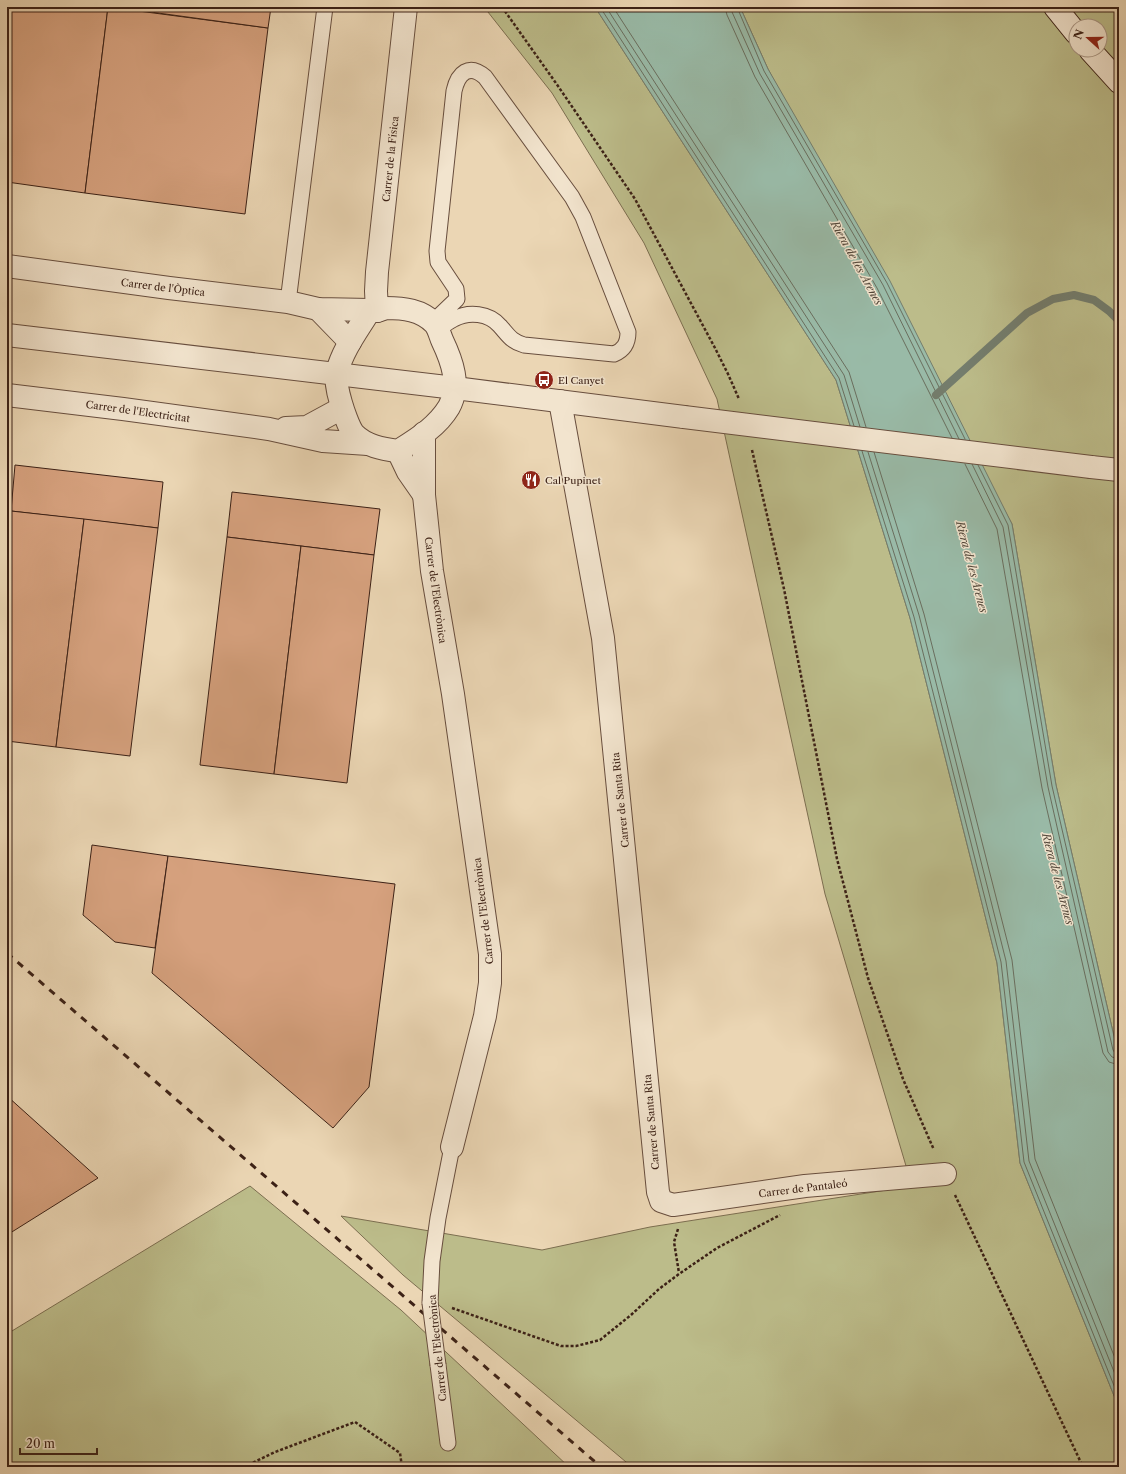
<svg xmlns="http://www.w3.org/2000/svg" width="1126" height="1474" viewBox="0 0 1126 1474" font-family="'Libre Caslon Text',serif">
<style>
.green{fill:#bcbc8a;stroke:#7c6e50;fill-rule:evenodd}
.water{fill:#99baa7;stroke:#747d6d}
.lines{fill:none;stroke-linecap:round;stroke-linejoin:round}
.shore{stroke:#6a6e5e;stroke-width:1}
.stream{stroke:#747d6d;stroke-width:8}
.building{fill:#d6a17e;stroke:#3c2116}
.service-casing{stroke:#684e3e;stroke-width:17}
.minor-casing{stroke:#684e3e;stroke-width:24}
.tertiary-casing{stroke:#684e3e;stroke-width:24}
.secondary-casing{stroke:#3c2116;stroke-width:24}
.path{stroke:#3c2116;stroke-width:2.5;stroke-dasharray:3 2;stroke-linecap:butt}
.service{stroke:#f2e4ce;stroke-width:15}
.minor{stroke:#f2e4ce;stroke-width:22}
.tertiary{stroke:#f2e4ce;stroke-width:22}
.secondary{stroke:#f2e4ce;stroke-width:22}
.rail{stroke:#3c2116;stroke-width:3;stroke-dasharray:7 7;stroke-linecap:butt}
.service-bridge-casing{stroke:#684e3e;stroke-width:17;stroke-linecap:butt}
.tertiary-bridge-casing{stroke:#684e3e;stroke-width:24;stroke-linecap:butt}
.service-bridge{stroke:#f2e4ce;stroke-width:15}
.tertiary-bridge{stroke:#f2e4ce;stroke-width:22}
.labels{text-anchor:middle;stroke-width:3;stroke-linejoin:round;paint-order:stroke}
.street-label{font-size:10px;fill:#3c2116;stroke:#f2e4ce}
.poi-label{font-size:10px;fill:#3c2116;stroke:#f2e4ce;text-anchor:start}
.water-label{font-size:11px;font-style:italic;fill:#53473a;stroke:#f2e4ce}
</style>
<rect width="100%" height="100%" fill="#ebd6b4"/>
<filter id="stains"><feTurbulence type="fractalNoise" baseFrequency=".005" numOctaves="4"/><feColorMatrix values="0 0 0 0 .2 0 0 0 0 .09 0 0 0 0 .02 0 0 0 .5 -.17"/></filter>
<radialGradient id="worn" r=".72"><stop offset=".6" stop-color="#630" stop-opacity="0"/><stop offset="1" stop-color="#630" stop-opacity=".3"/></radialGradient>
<g class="green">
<path d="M484,7h111l241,373 74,238 87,345 23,200 99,245v59h-487l-229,-192 -62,-59 201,34 108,-23 262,-41 -87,-292 -108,-495 -73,-156 -92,-150z"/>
<path d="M740,7h379v1051l-63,-273 -44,-261 -244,-455zM1076,26h24v24h-24z"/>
<path d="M250,1186l151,124 168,157h-562v-133z"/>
</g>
<path class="water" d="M595,7h145l28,62 122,212 122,243 44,261 63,273v350l-99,-245 -23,-200 -87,-345 -74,-238z"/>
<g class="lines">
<g class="shore">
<path d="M600,7l239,371 15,48"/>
<path d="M606,7l238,368 16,52"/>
<path d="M613,7l236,365 17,55"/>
<path d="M725,7l2,8 28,62 122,211 75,150"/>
<path d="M731,7l1,5 28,62 123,211 76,154"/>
<path d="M737,7l27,64 123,212 78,156"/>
<path d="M862,451l52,166 87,345 23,200 95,236"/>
<path d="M868,452l51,163 87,346 23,200 90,223"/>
<path d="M874,452l50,162 88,346 23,199 84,209"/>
<path d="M965,464l32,65 45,259 61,265 6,9 10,3"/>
<path d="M972,464l31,63 45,260 60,265 4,5 7,2"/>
<path d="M978,465l30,60 44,261 61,264 2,3 4,1"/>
</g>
<path class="stream" d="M936,395l91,-82 26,-14 21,-4 20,5 15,11 10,10"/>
</g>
<g class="building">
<path d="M7,7h101l-23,186 -78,-11z"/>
<path d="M108,7l160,21 -23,186 -160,-21z"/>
<path d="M114,7h157l-3,21z"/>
<path d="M15,465l148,17 -5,46 -147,-17z"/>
<path d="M232,492l148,17 -6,46 -147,-18z"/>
<path d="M11,511l73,8 -28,228 -49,-6v-200z"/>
<path d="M84,519l74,9 -28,228 -74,-9z"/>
<path d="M227,537l74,9 -27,228 -74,-9z"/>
<path d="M301,546l73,9 -27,228 -73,-9z"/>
<path d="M92,845l76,11 -13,92 -40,-6 -32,-27z"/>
<path d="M168,856l227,28 -26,203 -36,41 -181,-155z"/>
<path d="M7,1096l91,82 -91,57z"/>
</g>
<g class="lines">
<g class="service-casing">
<g id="service">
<path d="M288,302l37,-295"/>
<path d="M433,322l24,-23 -1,-10 -18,-27 -1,-11 17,-160c4,-18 15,-28 31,-14l87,120 11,20 45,115c0,11 -4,18 -14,22l-90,-9c-13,-4 -15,-9 -24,-19 -11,-13 -31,-15 -46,-7 -6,3 -11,7 -16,10"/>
<path d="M430,1303l2,-42 6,-43 14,-71"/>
<path d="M438,1365l10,78"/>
</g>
</g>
<g class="minor-casing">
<g id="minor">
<path d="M7,266l162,22 119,14 30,7 52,1"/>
<path d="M318,309l32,33"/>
<path d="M377,311l-1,-20 1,-19 29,-265"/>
<path d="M7,395l116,14 146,20 54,12 45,3"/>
<path d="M560,401l43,237 55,554 3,9 12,4 132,-19 140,-12"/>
<path d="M286,428l21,-1 35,-19"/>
<path d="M424,433v62l8,76 21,123 37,260v29l-5,33 -33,131"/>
<path d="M398,451l10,21 16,23"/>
</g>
</g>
<g class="tertiary-casing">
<g id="tertiary">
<path d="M386,308c18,0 35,2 48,15 4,4 6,12 8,17 10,21 19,45 7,67 -12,20 -32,32 -51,44 -16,-2 -32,-5 -44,-17 -5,-6 -11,-24 -13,-31 -3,-10 -6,-21 -4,-31 6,-23 21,-42 33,-62l7,1z"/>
<path d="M7,335l448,53 229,29"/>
<path d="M1091,467l28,3"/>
</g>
</g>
<g class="secondary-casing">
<g id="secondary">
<path d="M1055,7l21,26"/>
<path d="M1090,50l29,32"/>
</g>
</g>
<g class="path">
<path d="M502,7l56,79 77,113 80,149 13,26 11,25"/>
<path d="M752,450l32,139 53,270 31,119 35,101 31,71"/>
<path d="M955,1195l128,272"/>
<path d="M678,1229l-4,13 5,31"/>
<path d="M452,1308l109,38h15l24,-6 31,-25 28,-26 20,-15 38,-26 63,-33"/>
<path d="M244,1467l31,-15 80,-30 45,31 2,14"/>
</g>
<use href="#service" class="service"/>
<use href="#minor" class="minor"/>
<use href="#tertiary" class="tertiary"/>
<use href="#secondary" class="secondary"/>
<path class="rail" d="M7,953l594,514"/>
<g class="service-bridge-casing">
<path id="service-bridge" d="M430,1303l8,62"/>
</g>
<g class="tertiary-bridge-casing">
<path id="tertiary-bridge" d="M684,417l407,50"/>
</g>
<use href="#service-bridge" class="service-bridge"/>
<use href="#tertiary-bridge" class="tertiary-bridge"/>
</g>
<defs>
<g id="bus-disc" transform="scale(1)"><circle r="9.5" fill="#8f2418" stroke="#f2e4ce"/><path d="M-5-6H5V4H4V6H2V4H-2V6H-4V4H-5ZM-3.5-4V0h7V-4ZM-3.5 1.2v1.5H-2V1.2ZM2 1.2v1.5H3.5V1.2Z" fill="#fff"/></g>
<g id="restaurant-disc" transform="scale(1)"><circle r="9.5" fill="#8f2418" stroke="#f2e4ce"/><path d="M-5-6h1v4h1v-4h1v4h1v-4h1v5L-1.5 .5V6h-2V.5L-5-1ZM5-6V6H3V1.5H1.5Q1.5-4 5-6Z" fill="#fff"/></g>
</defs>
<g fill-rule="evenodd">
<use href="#bus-disc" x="544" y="380"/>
<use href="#restaurant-disc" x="531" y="480"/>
</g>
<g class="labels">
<g class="street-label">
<text transform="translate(390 159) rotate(-84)" y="4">Carrer de la Física</text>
<text transform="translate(163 287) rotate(7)" y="4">Carrer de l'Òptica</text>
<text transform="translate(138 411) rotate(8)" y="4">Carrer de l'Electricitat</text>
<text transform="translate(436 590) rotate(82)" y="4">Carrer de l'Electrònica</text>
<text transform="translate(620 800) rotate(-96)" y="4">Carrer de Santa Rita</text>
<text transform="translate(483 911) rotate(-97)" y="4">Carrer de l'Electrònica</text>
<text transform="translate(651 1122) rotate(-95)" y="4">Carrer de Santa Rita</text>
<text transform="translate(803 1188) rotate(-7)" y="4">Carrer de Pantaleó</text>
<text transform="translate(437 1348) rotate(-96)" y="4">Carrer de l'Electrònica</text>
</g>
<g class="poi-label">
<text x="558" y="384">El Canyet</text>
<text x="545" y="484">Cal Pupinet</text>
</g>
<g class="water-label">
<text transform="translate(857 263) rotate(61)" y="4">Riera de les Arenes</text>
<text transform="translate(972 567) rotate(75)" y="4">Riera de les Arenes</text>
<text transform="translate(1058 879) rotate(75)" y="4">Riera de les Arenes</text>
</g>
</g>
<rect width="1126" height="1474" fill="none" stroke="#ebd6b4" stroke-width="24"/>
<rect x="8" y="8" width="1110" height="1458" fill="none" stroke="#3c2116" stroke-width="2"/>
<rect x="12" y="12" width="1102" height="1450" fill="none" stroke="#3c2116"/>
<g transform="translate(1088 38) rotate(291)"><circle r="19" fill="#f2e4ce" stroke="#a99684"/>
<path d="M0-3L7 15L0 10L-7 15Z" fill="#8f2418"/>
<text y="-6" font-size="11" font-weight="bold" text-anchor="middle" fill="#3c2116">N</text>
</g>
<path d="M20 1448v6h77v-6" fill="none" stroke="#3c2116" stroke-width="2"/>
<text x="26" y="1448" font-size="12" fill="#3c2116" stroke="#f2e4ce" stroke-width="3" paint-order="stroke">20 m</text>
<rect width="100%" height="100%" filter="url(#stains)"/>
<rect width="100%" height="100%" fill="url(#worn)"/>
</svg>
